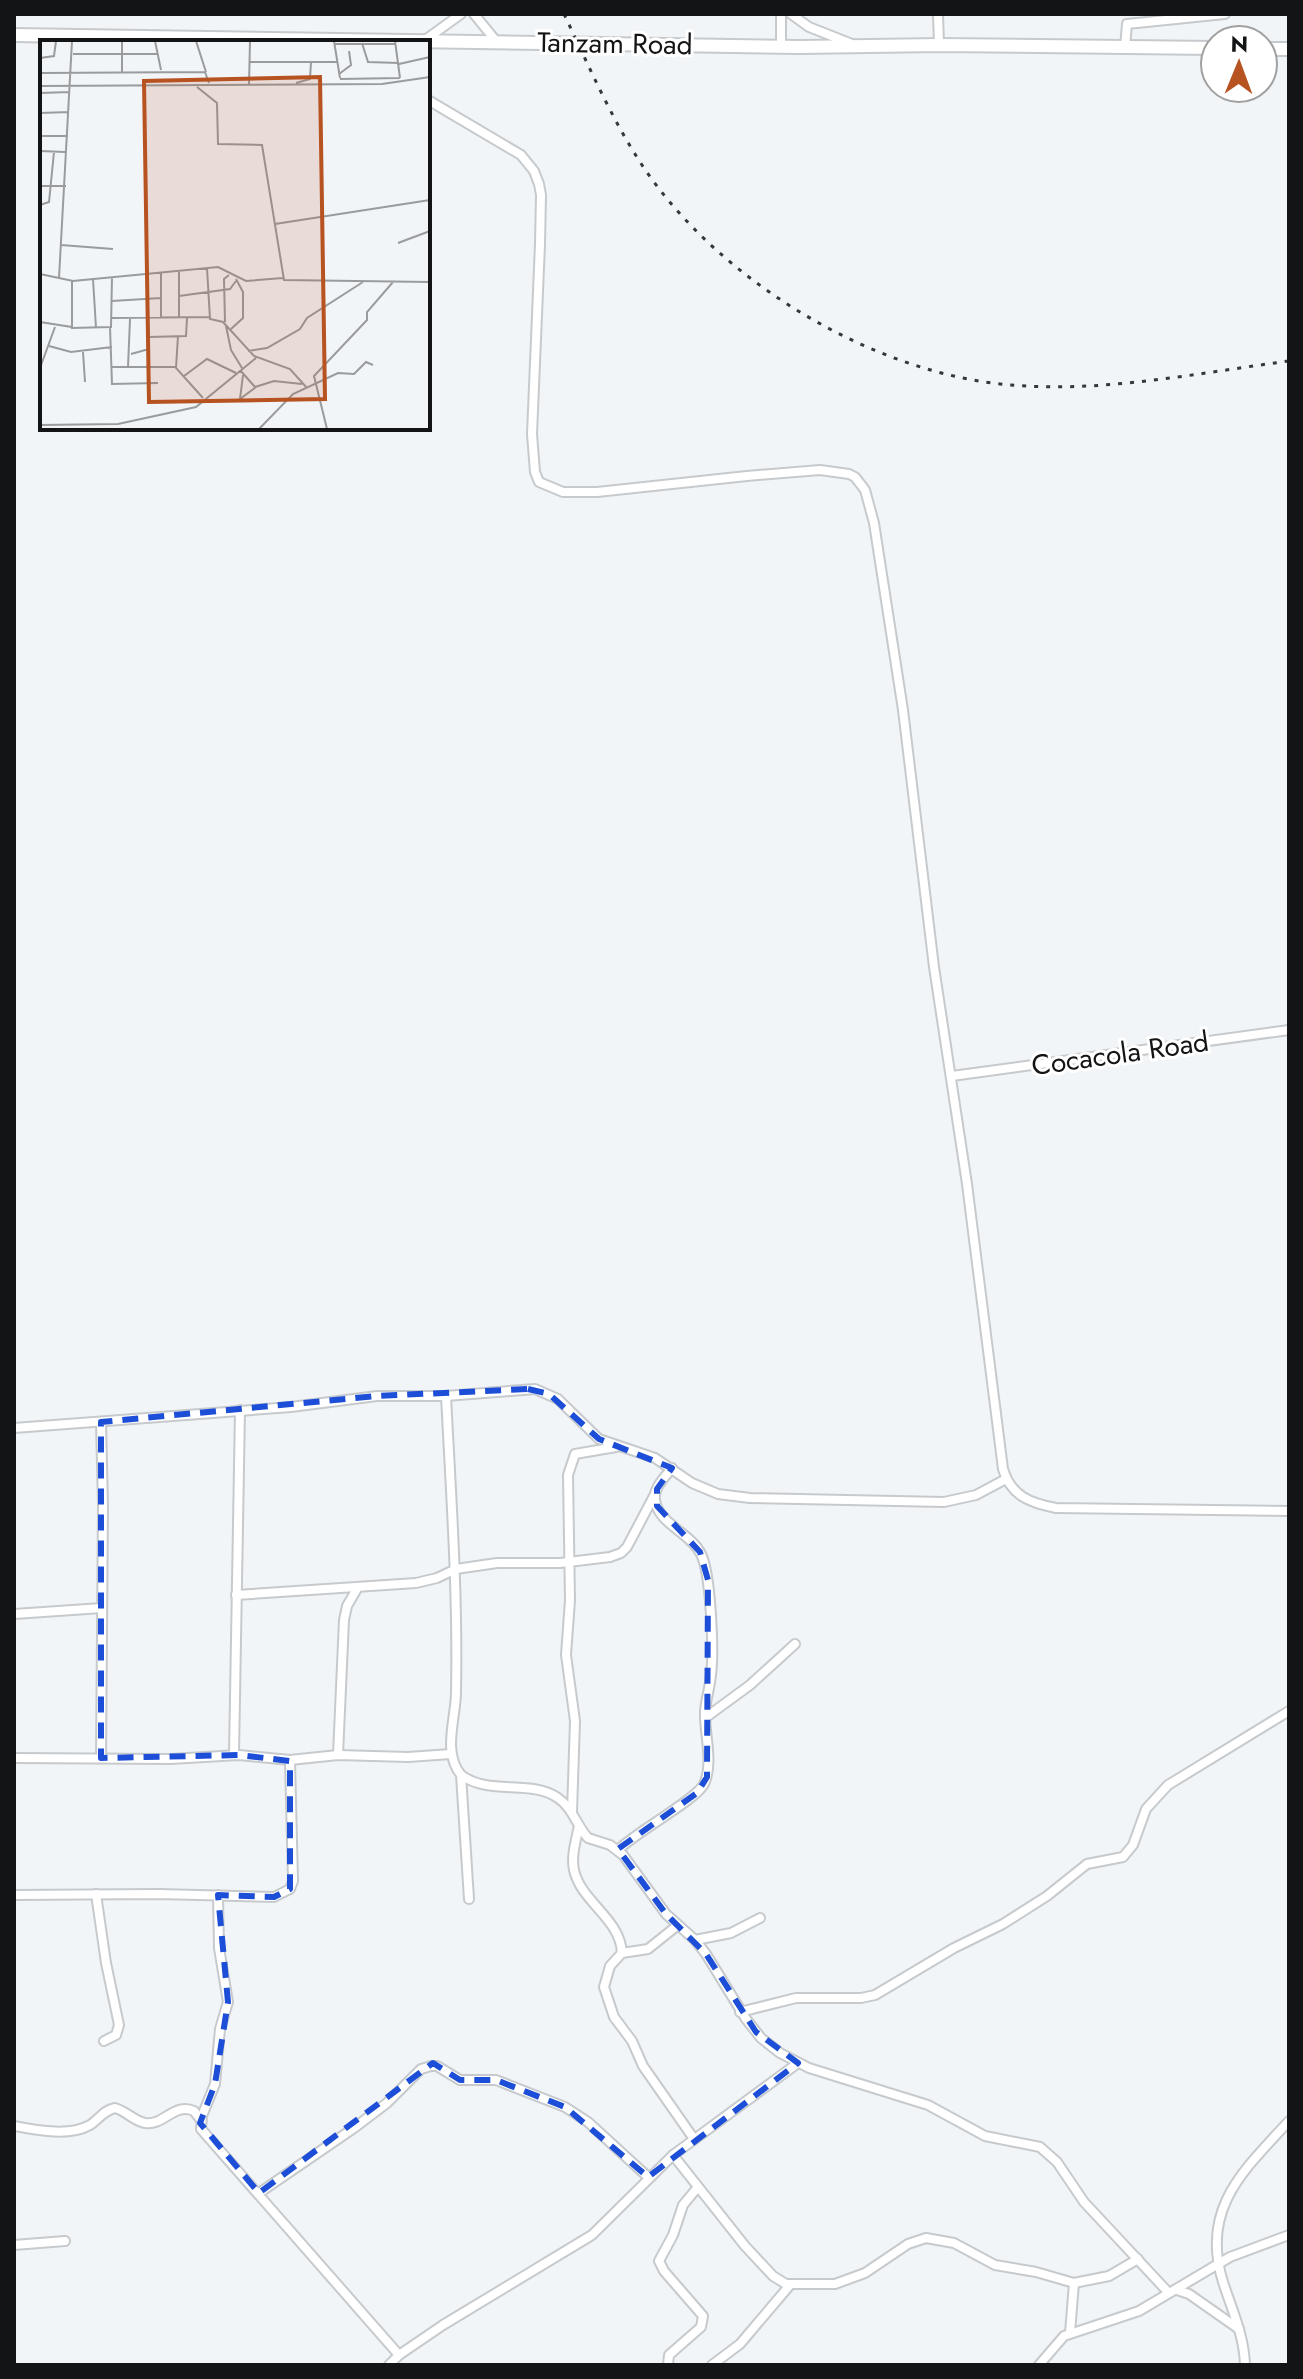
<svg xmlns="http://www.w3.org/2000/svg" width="1303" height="2379" viewBox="0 0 1303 2379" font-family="Jost,sans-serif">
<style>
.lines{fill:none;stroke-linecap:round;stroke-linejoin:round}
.minor-casing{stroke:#c7cacd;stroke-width:12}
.trunk-casing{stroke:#c7cacd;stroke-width:16}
.minor{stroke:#fff;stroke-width:8}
.trunk{stroke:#fff;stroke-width:12}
.rail{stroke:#363738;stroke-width:3;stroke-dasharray:4 8;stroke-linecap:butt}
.marked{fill:none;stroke:#1d4ed8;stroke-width:6;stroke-dasharray:16 10;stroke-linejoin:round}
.labels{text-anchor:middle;stroke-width:6;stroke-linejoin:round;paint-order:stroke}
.street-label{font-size:28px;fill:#131415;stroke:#fff}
.inset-road{fill:none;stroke:#999b9d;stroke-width:2}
.view{fill:#b75221;fill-opacity:0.15;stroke:#b75221;stroke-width:4}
.inset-edge{fill:none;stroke:#131415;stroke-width:4}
</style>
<rect width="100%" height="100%" fill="#f2f5f8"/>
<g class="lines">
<g class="minor-casing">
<g id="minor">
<path d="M474,14l22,27"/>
<path d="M791,14l18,13 43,17"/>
<path d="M938,14l1,31"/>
<path d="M425,40l36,-26"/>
<path d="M781,46v-32"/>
<path d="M1125,47l2,-23 98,-10"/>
<path d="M428,100l93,55 13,16 5,13 2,11 -1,49 -8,190 3,38 4,10 24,10h34l150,-16 73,-6 29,4 6,3 10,13 9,33 29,187 31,257 33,217 36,285c8,27 27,34 53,39l233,3"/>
<path d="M952,1076l337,-46"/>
<path d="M446,1396c5,98 12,197 10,296 0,26 -14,60 5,83 29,21 70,4 97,23 15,10 18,27 30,40l22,7 13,10 43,59 29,26 11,14 40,65 15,19 19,15 29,15 119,37 57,31 55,11 17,15 27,40 84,90"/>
<path d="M101,1422l2,84 -2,252"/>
<path d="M14,1428l277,-21 86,-11h69l89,-7 23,10 41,40 56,19 37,25 26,11 32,4 194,4 32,-7 30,-16"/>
<path d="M236,1595l180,-12 21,-5 19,-9 41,-6h63l50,-6 11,-4 6,-6 28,-53"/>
<path d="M14,1614l88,-6"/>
<path d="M705,1718l45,-33 45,-41"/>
<path d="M234,1755l6,-345"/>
<path d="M338,1755l6,-135 3,-14 11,-19"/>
<path d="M14,1758l156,1 69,-4 51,5 48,-5 70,2 43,-3"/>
<path d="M461,1775l8,124"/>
<path d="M572,1812l3,-91 -9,-66 4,-55 -2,-125 7,-21 41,-7"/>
<path d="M579,1826c-3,14 -8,30 -5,44 7,32 46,48 48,83"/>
<path d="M618,1850c18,-18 79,-51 86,-66 10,-21 0,-51 1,-73 1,-12 5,-24 6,-36 3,-23 0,-101 -10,-121 -10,-21 -43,-30 -46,-54 -2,-12 10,-23 17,-32"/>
<path d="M96,1894l10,69 13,62 -3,10 -12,6"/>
<path d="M14,1895l145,-1 115,3 16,-8 3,-8 -3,-121"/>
<path d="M218,1895l1,53 9,54 -8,27 -5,55 -13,32 -1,13 198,226"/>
<path d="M678,1925l-30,24 -26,4 -12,13 -6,21 10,30 18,24 11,25 51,73"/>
<path d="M695,1940l36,-7 29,-15"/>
<path d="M740,2012l56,-14h65l14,-3 79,-47 49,-24 44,-28 40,-32 36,-7 10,-12 13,-36 22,-24 121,-74"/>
<path d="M14,2126c22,4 55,11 76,-1 9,-6 14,-15 25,-17 11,3 19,13 30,15 19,3 29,-21 49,-12l7,9"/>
<path d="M673,2155l72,91 28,30 13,8h49l30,-11 43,-29 18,-6 28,5 41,22 41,7 38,11 35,-7 29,-17"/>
<path d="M259,2193l95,-65 33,-25 34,-34 10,-3h6l23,14h36l69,27 23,15 60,55"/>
<path d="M14,2245l51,-4"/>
<path d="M1177,2290l12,4 50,35"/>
<path d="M1070,2333l4,-50"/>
<path d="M389,2365l10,-10 44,-30 149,-90 81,-80 125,-92"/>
<path d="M668,2365l1,-10 32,-28 2,-11 -39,-45 -5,-10 14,-26 10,-30 15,-18"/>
<path d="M712,2365l28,-21 50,-59"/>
<path d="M1039,2365l25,-29 75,-25 91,-54 59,-22"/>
<path d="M1245,2365c-1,-30 -13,-55 -22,-83 -23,-73 20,-111 66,-161"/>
</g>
</g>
<g class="trunk-casing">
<g id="trunk">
<path d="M14,35l786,12 139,-2 276,3"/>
<path d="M1263,49h26"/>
</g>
</g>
<use href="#minor" class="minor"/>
<use href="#trunk" class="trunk"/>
<path class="rail" d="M564,14c24,50 47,104 78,151 76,115 231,209 369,220 92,8 187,-12 278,-24"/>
</g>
<path class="marked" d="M528,1389l21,5 50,45 73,29 -15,21v17l43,46 8,28 -1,197 -10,16 -79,56 48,65 40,40 50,78 42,31 -150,114 -83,-70 -69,-27h-36l-27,-17 -174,130 -59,-70 15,-39 13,-82 -10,-107 56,2 16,-8v-128l-51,-6 -138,3v-336l276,-26z"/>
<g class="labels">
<g class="street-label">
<text transform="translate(615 43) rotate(1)" y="10">Tanzam Road</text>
<text transform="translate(1120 1053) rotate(-8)" y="10">Cocacola Road</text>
</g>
</g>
<g transform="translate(40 40)">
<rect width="390" height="390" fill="#f2f5f8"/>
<path class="inset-road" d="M115,1l6,29M156,1l10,31M294,1l6,37M355,1l5,37M322,3l6,19 31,1M295,4h60M33,14h85M0,18l14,-2 2,-15M210,22h87M359,24l31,-7M82,32v-31M0,33l165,-1 4,11M299,34l12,-9 -2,-14M300,39l60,-1M256,43l14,-4 1,-17M209,45l1,-44M0,46l342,-2 48,-7M157,47l20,16 1,41 44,1 22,135 146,2M0,53l30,-1M0,73l29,-1M0,96h28M0,111l25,1M0,146h26M0,165l9,-3 5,-50M235,184l155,-24M358,203l32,-12M21,205l52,4M167,228l3,51 13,3 31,34 36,13 17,19M139,232v45M121,233v45M0,234l33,7 145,-14 28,14 37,-3M19,238l13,-237M53,239l3,49M139,256l51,-7 6,-8M72,261l49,-3M72,278l97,-1M0,282l32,5v-46M185,282l-1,-43 5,-4M186,286l5,24 11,18M70,287l2,57 46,-1M31,288l40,-1 1,-50M191,289l12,-11v-26l-7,-13M138,296l-2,32 27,30M109,297l37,-1 1,-18M9,306l22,6 41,-5M208,311l19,-3 33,-19 7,-11 56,-36M43,312l2,30M91,314l18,-5 -1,-31M71,327h65M88,327l2,-48M0,328l15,-41M200,330l15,17 19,-6 28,3M203,335l-3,24 16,-12M144,336l23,-17 29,14M0,385l78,-1 78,-17 60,-49M219,389l34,-35 45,-21 16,1 12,-12 7,3M287,389l-13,-53 53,-56v-8l26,-30"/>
<path class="view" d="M280,37l5,322 -176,3 -5,-321z"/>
<rect width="390" height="390" class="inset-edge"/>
</g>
<rect width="1303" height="2379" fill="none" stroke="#131415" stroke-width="32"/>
<g transform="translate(1239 64) rotate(1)"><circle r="38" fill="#ffffff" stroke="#a1a1a1" stroke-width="2"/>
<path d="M0-6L14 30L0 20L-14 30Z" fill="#b75221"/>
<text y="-12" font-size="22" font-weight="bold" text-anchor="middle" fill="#131415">N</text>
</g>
</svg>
